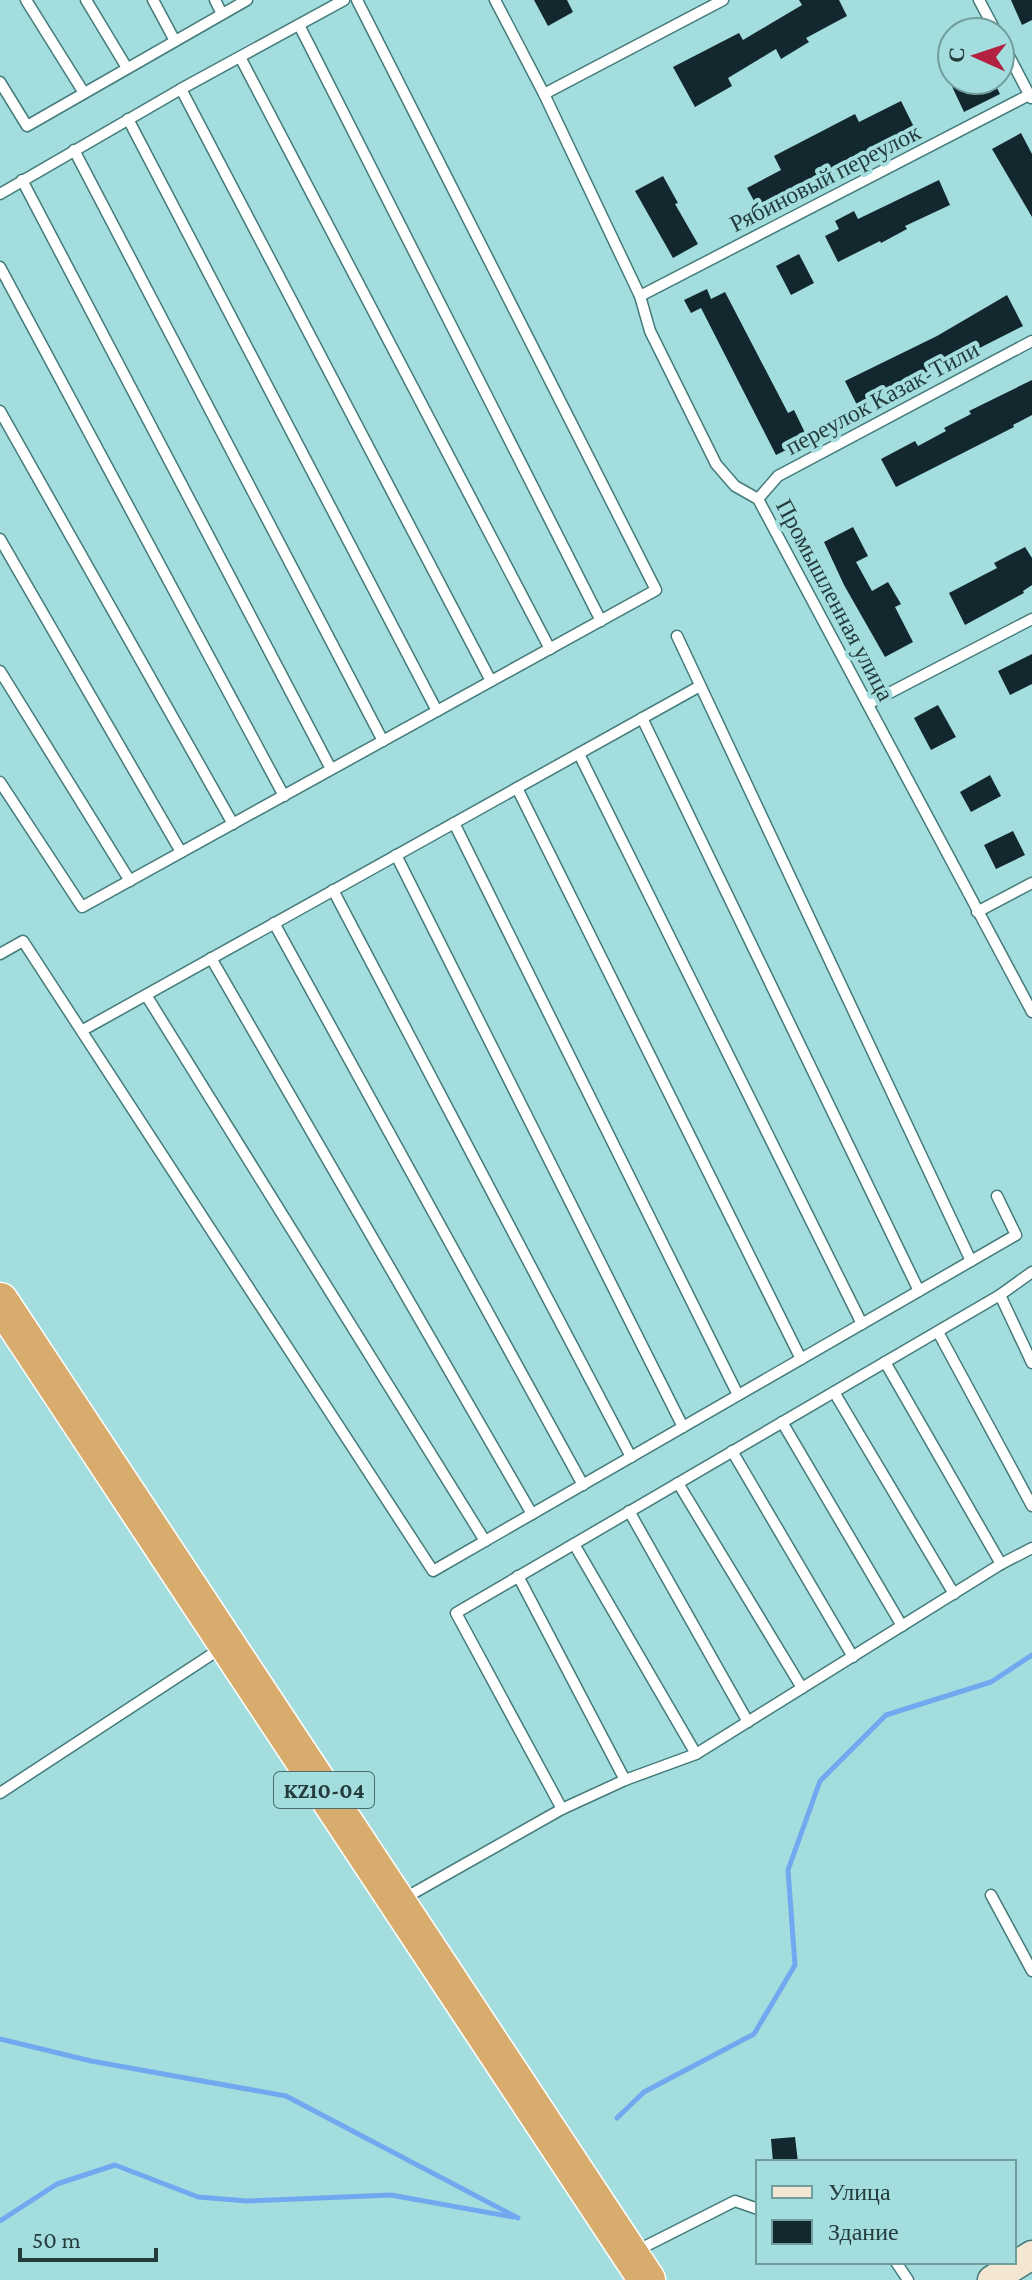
<svg xmlns="http://www.w3.org/2000/svg" width="1032" height="2280" viewBox="0 0 1032 2280" font-family="'Crimson Pro',serif">
<style>
.lines{fill:none;stroke-linecap:round;stroke-linejoin:round}
.stream{stroke:#72a8f0;stroke-width:5}
.building{fill:#12282e}
.lane-casing{stroke:#447b7b;stroke-width:13}
.secondary-casing{stroke:#447b7b;stroke-width:31}
.highway-casing{stroke:#fff;stroke-width:39}
.lane{stroke:#fff;stroke-width:10}
.secondary{stroke:#f3e6d3;stroke-width:28}
.highway{stroke:#d8ac6d;stroke-width:36}
.labels{text-anchor:middle;stroke-width:8;stroke-linejoin:round;paint-order:stroke}
.shield{fill:#a4dddd;stroke:#4a6c6c;stroke-width:2}
.shield-label{font-size:22px;font-weight:bold;fill:#243c3c}
.street-label{font-size:24px;fill:#243c3c;stroke:#a4dddd}
</style>
<rect width="100%" height="100%" fill="#a4dddd"/>
<g class="lines">
<g class="stream">
<path d="M0,2039l91,22 195,35 232,122"/>
<path d="M617,2118l27,-26 110,-58 41,-69 -7,-95 32,-89 66,-66 105,-33 41,-27"/>
<path d="M0,2221l57,-37 58,-19 83,32 49,4 144,-6 122,22"/>
</g>
</g>
<g class="building">
<path d="M534,0h33l6,12 -25,14z"/>
<path d="M799,0h40l8,16 -41,22 3,4 -28,17 -5,-10 -48,29 4,8 -37,21 -22,-40 66,-34 4,7 59,-35z"/>
<path d="M1011,0h21v20l-10,5z"/>
<path d="M949,80h44l7,14 -36,18z"/>
<path d="M901,101l16,32 -98,49 2,4 -27,12 -2,-3 -32,17 -13,-24 34,-18 -7,-14 81,-42 4,8z"/>
<path d="M1021,133l11,21v63l-40,-68z"/>
<path d="M663,176l15,27 -3,1 23,40 -25,14 -38,-67z"/>
<path d="M939,180l11,25 -45,21 2,3 -26,14 -1,-2 -42,21 -13,-26 14,-7 -4,-8 19,-10 4,8z"/>
<path d="M799,254l15,29 -23,12 -15,-29z"/>
<path d="M707,289l4,10 14,-7 63,121 6,-3 14,29 -32,16 -75,-147 -10,5 -7,-13z"/>
<path d="M1007,295l16,31 -164,83 -14,-28 92,-45z"/>
<path d="M1032,380v35l-19,10 1,2 -118,60 -15,-28 34,-18 3,5 28,-15 -2,-3 27,-14 -2,-3z"/>
<path d="M853,527l15,29 -12,6 16,29 16,-9 13,22 -6,3 18,35 -28,15 -41,-72 -20,-43z"/>
<path d="M1025,547l7,11v27l-9,6 1,2 -59,32 -16,-32 48,-25 -3,-5z"/>
<path d="M1032,654v30l-22,11 -12,-24z"/>
<path d="M938,705l18,32 -25,13 -17,-32z"/>
<path d="M990,775l11,21 -30,16 -11,-20z"/>
<path d="M1013,831l12,24 -29,14 -12,-24z"/>
<path d="M795,2137l3,25h-25l-2,-23z"/>
</g>
<g class="lines">
<g class="lane-casing">
<g id="lane">
<path d="M26,0l58,93"/>
<path d="M86,0l41,68"/>
<path d="M153,0l22,41"/>
<path d="M215,0l7,14"/>
<path d="M495,0l49,94 96,202 10,35 66,133 19,22 23,13 274,513"/>
<path d="M979,0l17,32"/>
<path d="M299,25l302,596"/>
<path d="M1000,39l31,59"/>
<path d="M240,57l310,592"/>
<path d="M0,82l27,44 220,-126"/>
<path d="M181,89l310,592"/>
<path d="M544,94l179,-94"/>
<path d="M128,119l309,592"/>
<path d="M74,150l309,591"/>
<path d="M22,180l309,589"/>
<path d="M0,194l181,-105 163,-89"/>
<path d="M0,267l284,529"/>
<path d="M640,296l389,-201"/>
<path d="M0,411l233,413"/>
<path d="M758,499l20,-23 254,-135"/>
<path d="M0,539l181,313"/>
<path d="M677,636l294,625"/>
<path d="M0,671l130,210"/>
<path d="M868,704l164,-85"/>
<path d="M642,718l277,573"/>
<path d="M579,754l283,570"/>
<path d="M0,782l82,125 574,-317 -299,-590"/>
<path d="M517,788l284,571"/>
<path d="M454,823l284,572"/>
<path d="M396,855l287,572"/>
<path d="M333,890l298,567"/>
<path d="M977,912l55,-29"/>
<path d="M274,923l309,562"/>
<path d="M0,954l23,-13 410,630 583,-336 -19,-39"/>
<path d="M211,958l321,556"/>
<path d="M146,995l339,546"/>
<path d="M83,1030l617,-344"/>
<path d="M1000,1295l32,68"/>
<path d="M938,1332l94,174"/>
<path d="M885,1362l116,202"/>
<path d="M834,1392l120,202"/>
<path d="M782,1422l120,204"/>
<path d="M732,1451l121,206"/>
<path d="M678,1483l124,205"/>
<path d="M629,1511l119,211"/>
<path d="M574,1544l122,210"/>
<path d="M518,1576l107,204"/>
<path d="M0,1793l223,-146"/>
<path d="M562,1809l-106,-196 544,-318 32,-23"/>
<path d="M991,1895l41,76"/>
<path d="M403,1899l159,-90 63,-29 71,-26 305,-190 31,-16"/>
<path d="M634,2252l101,-51 23,8"/>
<path d="M896,2262l12,18"/>
</g>
</g>
<g class="secondary-casing">
<path id="secondary" d="M992,2280l40,-25"/>
</g>
<g class="highway-casing">
<path id="highway" d="M0,1301l647,979"/>
</g>
<use href="#lane" class="lane"/>
<use href="#secondary" class="secondary"/>
<use href="#highway" class="highway"/>
</g>
<g class="labels">
<rect class="shield" x="274" y="1772" width="100" height="36" rx="6"/>
<g class="shield-label">
<text x="324" y="1798">KZ10-04</text>
</g>
<g class="street-label">
<text transform="translate(825 178) rotate(-27)" y="8">Рябиновый переулок</text>
<text transform="translate(882 398) rotate(-28)" y="8">переулок Казак-Тили</text>
<text transform="translate(835 600) rotate(62)" y="8">Промышленная улица</text>
</g>
</g>
<rect x="756" y="2160" width="260" height="104" fill="#a4dddd" stroke="#719d9d" stroke-width="2"/>
<rect x="772" y="2186" width="40" height="12" fill="#f3e6d3" stroke="#719d9d" stroke-width="2"/>
<text x="828" y="2200" font-size="24" fill="#243c3c">Улица</text>
<rect x="772" y="2220" width="40" height="24" fill="#12282e" stroke="#719d9d" stroke-width="2"/>
<text x="828" y="2240" font-size="24" fill="#243c3c">Здание</text>
<g transform="translate(976 56) rotate(273)"><circle r="38" fill="#a4dddd" stroke="#719d9d" stroke-width="2"/>
<path d="M0-6L14 30L0 20L-14 30Z" fill="#b32140"/>
<text y="-12" font-size="22" font-weight="bold" text-anchor="middle" fill="#243c3c">С</text>
</g>
<path d="M20 2248v12h136v-12" fill="none" stroke="#243c3c" stroke-width="4"/>
<text x="32" y="2248" font-size="24" fill="#243c3c" stroke="#a4dddd" stroke-width="6" paint-order="stroke">50 m</text>
</svg>
